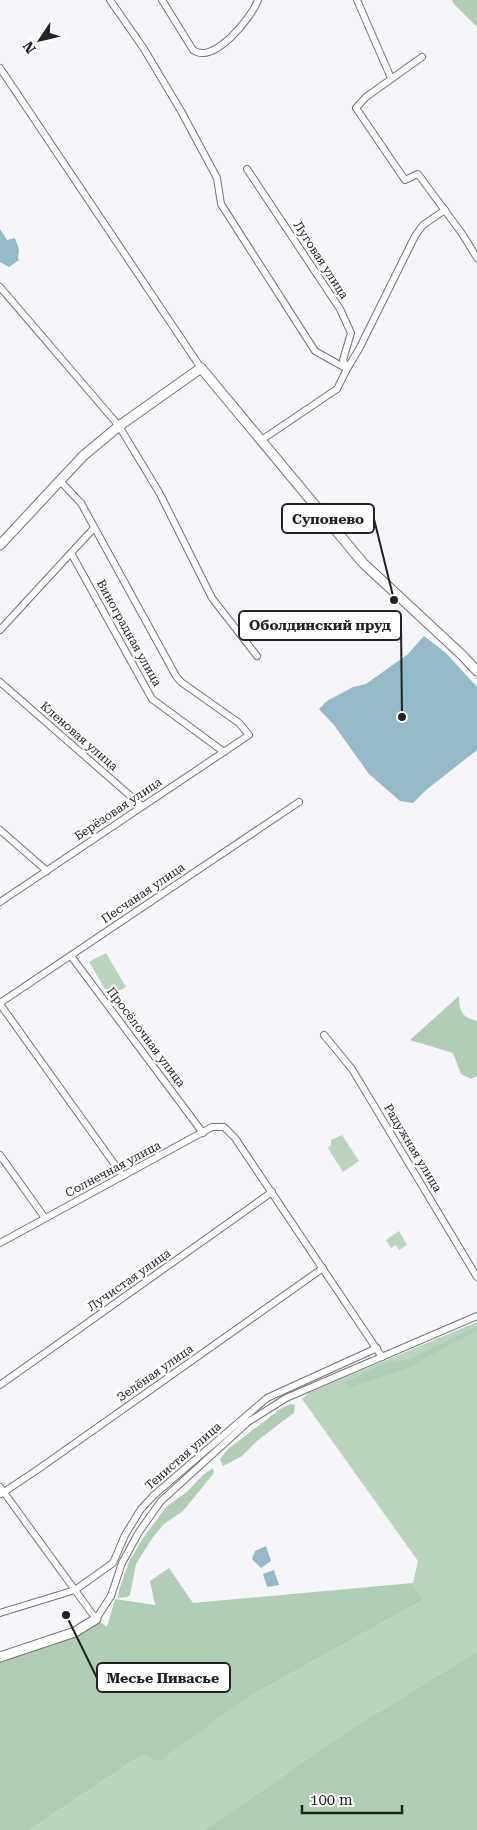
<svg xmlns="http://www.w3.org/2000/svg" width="477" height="1830" viewBox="0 0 477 1830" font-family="'Roboto Serif',serif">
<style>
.green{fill:#bad4be}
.forest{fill:#b1cdb6}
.water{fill:#94b9c7}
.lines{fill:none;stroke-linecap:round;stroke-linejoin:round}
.street-casing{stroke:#727376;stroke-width:8}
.secondary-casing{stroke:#727376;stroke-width:11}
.street{stroke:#fff;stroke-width:6}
.secondary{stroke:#fff;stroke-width:9}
.labels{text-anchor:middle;stroke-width:4;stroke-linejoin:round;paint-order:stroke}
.street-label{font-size:12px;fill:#222223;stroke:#fff}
.leader{fill:none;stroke:#222223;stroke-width:2}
.callout-dot{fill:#222223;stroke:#fff;stroke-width:2}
.callout{fill:#fff;stroke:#222223;stroke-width:2}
.callout-label{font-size:14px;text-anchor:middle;font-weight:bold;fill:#222223}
</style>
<rect width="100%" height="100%" fill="#f6f6fa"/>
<g class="green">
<path d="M106,953l20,34 -17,9 -20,-34z"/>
<path d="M342,1135l17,26 -16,11 -15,-24 3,-3v-5z"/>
<path d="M399,1231l8,14 -8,5 -3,-5 -5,3 -5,-8z"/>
<path d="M477,1322v329l-126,78 -147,101h-175l114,-76 16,6 88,-62 176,-98 -10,-17 5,-22 -116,-162 8,-7z"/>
</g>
<g class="forest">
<path d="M452,0h25v27l-23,-23z"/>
<path d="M459,996c0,16 3,21 18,25v55l-6,3 -10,-5 -8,-21 -43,-13z"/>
<path d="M477,1326v6l-22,9 -44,26 -59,20 -7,-5 40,-18 25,-5z"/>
<path d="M291,1404l4,1 -1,8 -3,2 -33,25 -16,16 -19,10 -3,-7 8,-10 55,-42z"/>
<path d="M213,1468l1,5 -31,38 -19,13 -11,13 -17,27 -6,31 -3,2 -9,1 1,-8 10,-28 14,-24 24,-32 21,-15 15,-16z"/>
<path d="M169,1568l24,35 220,-20 10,17 -176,98 -88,63 -16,-7 -114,76h-29v-173l96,-38 11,8 8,-28 40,6 -5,-24z"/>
<path d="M477,1651v179h-273l147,-101z"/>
</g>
<g class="water">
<path d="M0,229l7,11 8,-2 4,12 -1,8 1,2 -10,7 -9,-5z"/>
<path d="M424,636l22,17 31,34v63l-51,40 -13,13 -13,-2 -31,-27 -35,-49 -15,-16 8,-8 26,-14 13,-3 42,-30z"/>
<path d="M266,1546l5,15 -10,7 -9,-9 3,-8z"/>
<path d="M274,1570l5,15 -12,2 -4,-13z"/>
</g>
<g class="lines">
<g class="street-casing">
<g id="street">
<path d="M110,0l34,49 37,62 36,67 4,26 94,147 32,18 12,-20 56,-113 8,-11 22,-15"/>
<path d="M162,0l31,50c21,15 59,-33 65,-50"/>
<path d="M357,0l34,78"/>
<path d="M422,57l-56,40 -10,11 49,72 13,-6 45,61 14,23"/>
<path d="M0,68l201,300"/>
<path d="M247,169l93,140 11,24 -8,27 4,9 -10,20 -77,52"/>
<path d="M0,287l119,139 41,68 52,104 45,58"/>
<path d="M71,553l81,146 72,53"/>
<path d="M0,630l94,-102"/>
<path d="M0,682l142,124"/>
<path d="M0,830l47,41"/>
<path d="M0,902l249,-167 -10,-12 -58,-41 -5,-6 -95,-173 -21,-22"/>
<path d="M71,956l132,177"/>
<path d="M0,1003l299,-201"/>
<path d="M0,1004l123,172"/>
<path d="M324,1035l28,34 125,208"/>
<path d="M0,1155l45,63"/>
<path d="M0,1243l212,-116h12l11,11 147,219"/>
<path d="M0,1385l272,-193"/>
<path d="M0,1487l96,132 15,-23 11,-33 17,-31 22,-31 87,-79 38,-24 191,-82"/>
<path d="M1,1494l36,-24 286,-202"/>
<path d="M0,1613l75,-23 38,-27 12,-28 16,-26 13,-14 113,-97 110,-50"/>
</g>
</g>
<g class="secondary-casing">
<g id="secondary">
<path d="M0,545l83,-89 36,-30 82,-58 162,195 99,92 15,16"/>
<path d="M0,1657l75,-25 21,-13"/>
</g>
</g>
<use href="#street" class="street"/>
<use href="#secondary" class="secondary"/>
</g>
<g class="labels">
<g class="street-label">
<text transform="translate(321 260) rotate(57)" y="4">Луговая улица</text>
<text transform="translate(129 633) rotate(61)" y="4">Виноградная улица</text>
<text transform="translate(79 736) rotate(41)" y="4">Кленовая улица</text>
<text transform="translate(118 809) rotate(-34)" y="4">Берёзовая улица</text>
<text transform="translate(143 893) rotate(-34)" y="4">Песчаная улица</text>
<text transform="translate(146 1037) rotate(53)" y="4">Просёлочная улица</text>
<text transform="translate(413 1148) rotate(59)" y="4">Радужная улица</text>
<text transform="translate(113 1169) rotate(-28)" y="4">Солнечная улица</text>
<text transform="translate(129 1280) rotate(-35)" y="4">Лучистая улица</text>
<text transform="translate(155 1373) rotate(-35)" y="4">Зелёная улица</text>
<text transform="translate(183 1456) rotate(-41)" y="4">Тенистая улица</text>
</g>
</g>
<path class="leader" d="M394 600L374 519M402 717L401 625M66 1615L97 1678"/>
<g class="callout-dot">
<circle cx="394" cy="600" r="5"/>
<circle cx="402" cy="717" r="5"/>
<circle cx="66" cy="1615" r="5"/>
</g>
<g class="callout">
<rect x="282" y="504" width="92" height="29" rx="5"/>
<rect x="239" y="611" width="162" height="29" rx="5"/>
<rect x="97" y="1663" width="133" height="29" rx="5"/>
</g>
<g class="callout-label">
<text x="328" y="524">Супонево</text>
<text x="320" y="630">Оболдинский пруд</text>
<text x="163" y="1683">Месье Пивасье</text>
</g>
<g transform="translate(40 40) rotate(235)" stroke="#ffffff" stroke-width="4" paint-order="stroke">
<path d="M0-4L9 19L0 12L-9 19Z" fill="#222223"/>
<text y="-8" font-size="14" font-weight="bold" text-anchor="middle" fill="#222223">N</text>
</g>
<path d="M302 1805v8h100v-8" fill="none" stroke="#222223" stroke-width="2.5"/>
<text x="310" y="1805" font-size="15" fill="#222223" stroke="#ffffff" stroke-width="4" paint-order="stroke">100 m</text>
</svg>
